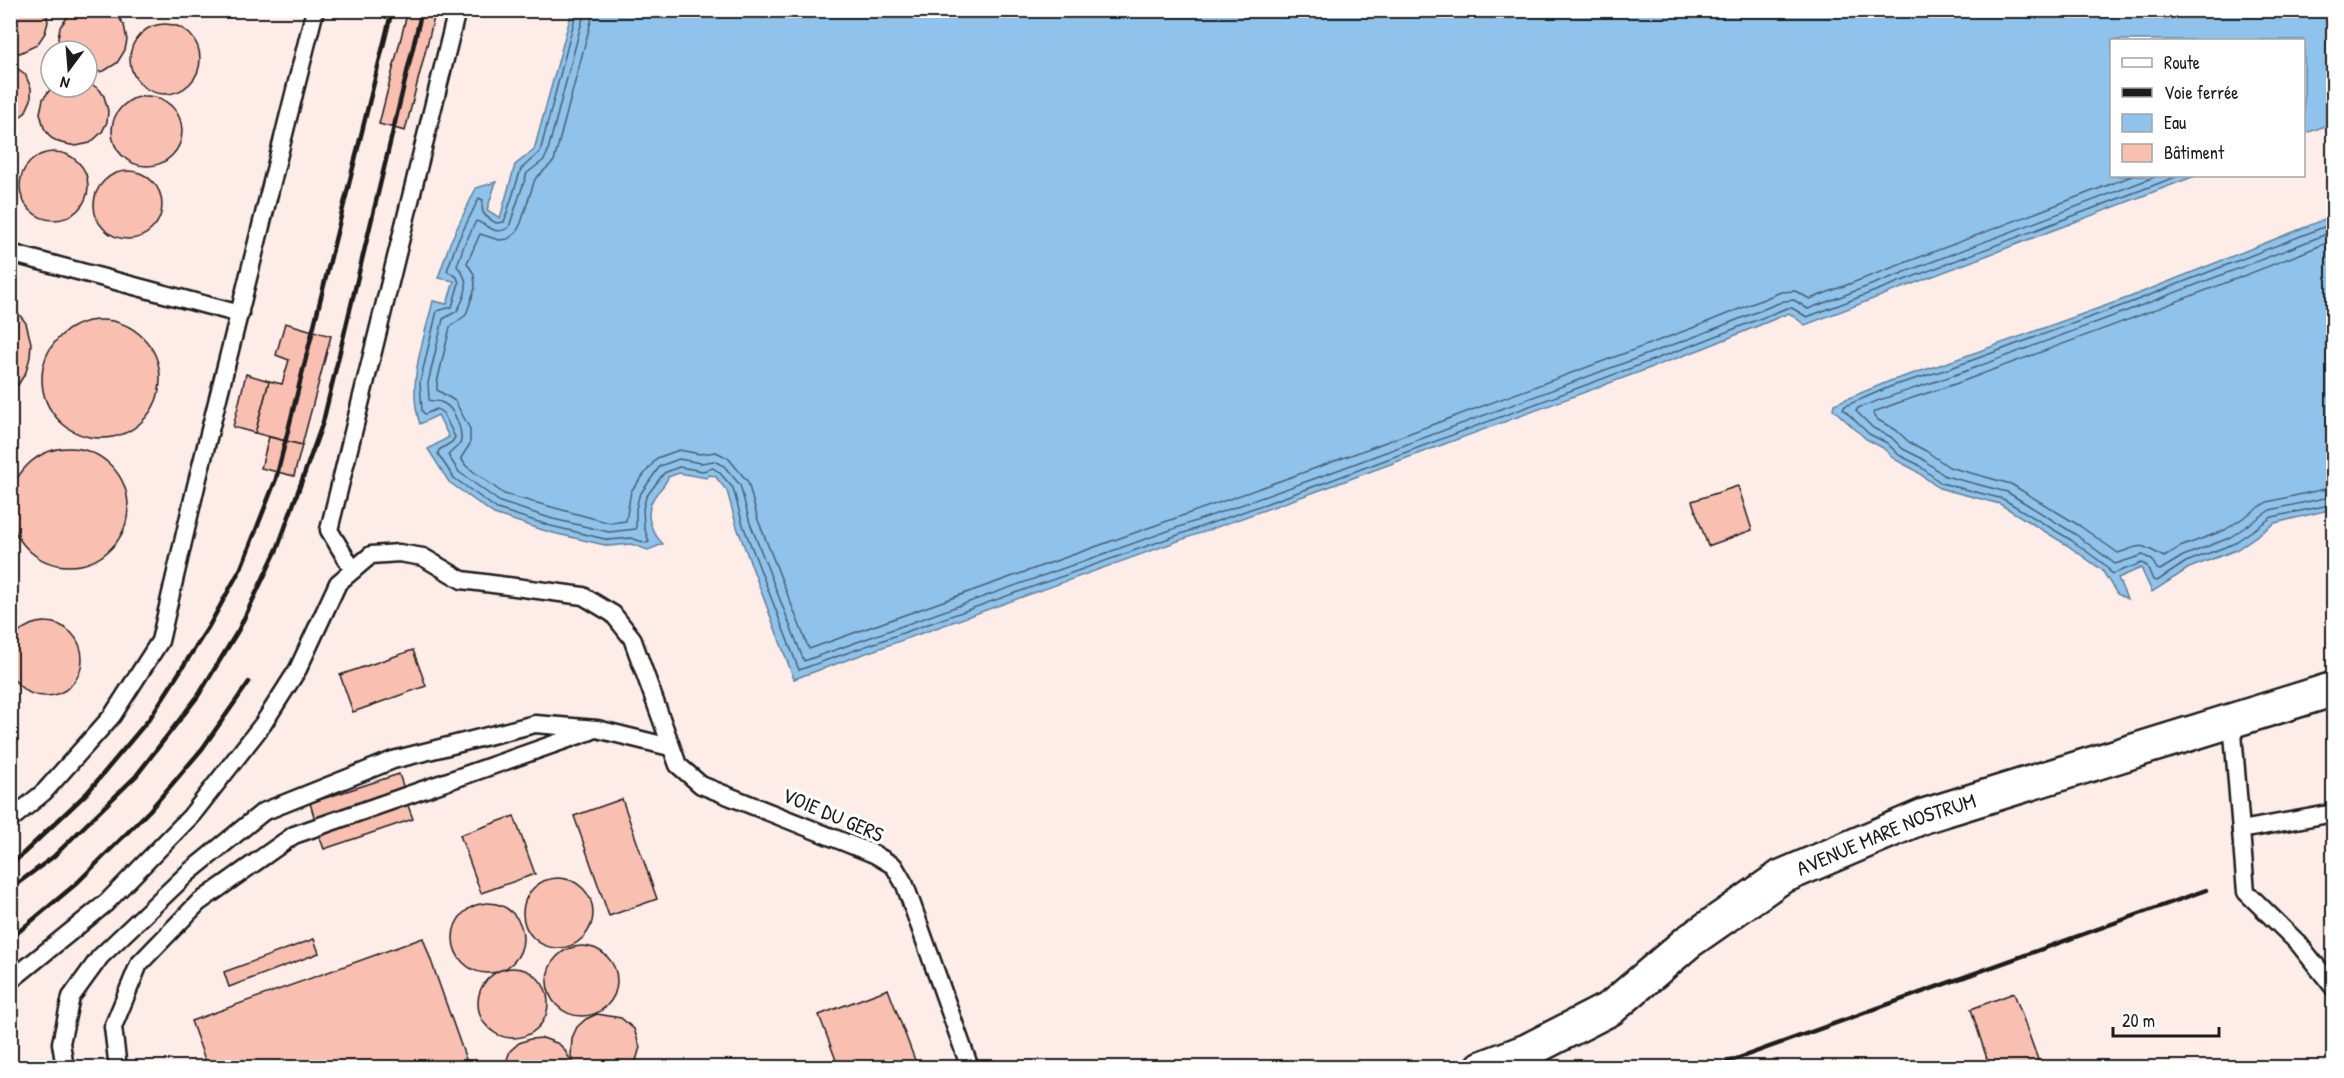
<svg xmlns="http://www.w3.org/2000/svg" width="2344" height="1078" viewBox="0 0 2344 1078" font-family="'Patrick Hand',sans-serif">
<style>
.built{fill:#fdece8;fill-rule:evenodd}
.water{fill:#8fc3ec;stroke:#618099;stroke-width:1.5}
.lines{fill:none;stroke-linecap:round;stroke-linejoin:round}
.shore{stroke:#4a5f6f;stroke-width:1.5}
.building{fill:#f9bfb1;stroke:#1c1c1c;stroke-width:1.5}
.lane-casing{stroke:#1c1c1c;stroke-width:21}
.street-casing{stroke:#1c1c1c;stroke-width:38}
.lane{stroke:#fff;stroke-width:16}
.street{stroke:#fff;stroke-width:33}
.rail{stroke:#1c1c1c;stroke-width:4.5}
.labels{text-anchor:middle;stroke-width:6;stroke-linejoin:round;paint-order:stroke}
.street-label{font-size:21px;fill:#1c1c1c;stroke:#fff}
</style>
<rect width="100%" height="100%" fill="#fff"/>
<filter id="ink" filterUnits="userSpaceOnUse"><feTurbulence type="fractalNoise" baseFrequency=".0167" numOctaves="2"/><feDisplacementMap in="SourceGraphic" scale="12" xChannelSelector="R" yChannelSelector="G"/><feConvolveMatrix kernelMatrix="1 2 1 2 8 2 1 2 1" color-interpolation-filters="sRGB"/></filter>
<g filter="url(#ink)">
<path class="built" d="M10,11h562l-38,139 -19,15 -16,54 -12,-9 9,-27 -20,5 -37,89 15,4 -7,23 -13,-3 -20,81 2,30 5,12 17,-10 11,23 -20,12 20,33 45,32 55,18 60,14 22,-2 17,6 15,-6 -13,-18 -1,-16 2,-9 17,-24 11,-4 28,5 2,-3 6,1 12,14 10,37 58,152 528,-190 381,-141 85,-35 16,12 390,-149h109v-42l29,-11v93l-203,81 -184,66 -56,18 -24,58 17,9 13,12 17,9 26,19 61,16 67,41 35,25 15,24 9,5 -8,-21 24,-10 10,24 37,-24 47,-18 39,-27 58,-14v558h-2322zM51,51h36v36h-36z"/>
<g class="water">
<path d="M572,11h1761v112l-29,11v-94h-192v136h83l-390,149 -16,-12 -85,35 -381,141 -529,190 -57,-152 -10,-36 -12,-15 -6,-1 -2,3 -28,-5 -11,4c-2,7 -6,10 -11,16 -14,17 -8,37 6,51l-15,6 -17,-6 -22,2 -60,-14 -55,-18 -45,-32 -21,-33 21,-12 -11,-22 -18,9c-14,-40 4,-84 13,-123l14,3 7,-23 -16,-3 12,-35 26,-55 20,-6 -9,28 13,8 15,-53 19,-15z"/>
<path d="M2333,216v293l-58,14 -39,27 -47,18 -37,24 -11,-24 -23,10 9,21 -10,-5 -15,-24 -35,-25 -67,-41 -61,-16 -26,-19 -17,-9 -13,-12 -17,-9 -33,-30 1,-5 56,-23 56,-18 184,-66z"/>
</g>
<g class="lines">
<g class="shore">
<path d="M577,10l-37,142 -19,17 -17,53 -8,1c-12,-7 -16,-10 -13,-23l-4,-2 -23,47 -9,26 10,6 2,6 -7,24 -15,4 -17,71 2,29 3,3 12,-5 6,4 12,24 -3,5 -13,8 -1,4 16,24 43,31 54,17 58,14 22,-2 15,5 3,-1 -5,-15 -1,-18 3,-12 18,-24 15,-6 24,4 10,-3 6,4 14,16 10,37 56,145 522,-186 380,-142 86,-34h5l15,9 371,-141"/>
<path d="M585,10l-38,144 -3,6 -17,13 -18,54c-14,10 -20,-2 -33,-6l-13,27 -6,18c14,15 10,28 0,45l-14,8 -15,64 1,17c4,2 9,0 14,3 12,5 21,30 17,41l-12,11 11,17 41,30 53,17 56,13 27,-3v-20l3,-13 21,-30 19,-7 22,4 13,-2 10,5 16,19 10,38 54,138 515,-184 380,-142 85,-34 10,-1 14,9 349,-133"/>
<path d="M594,10l-40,151 -19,18 -14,44 -5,10 -8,6 -9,1 -19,-6 -13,29 7,11 1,14 -9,27 -16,12 -13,56v7l18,11 15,28v15l-9,14 5,8 38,28 106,29 16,-2 5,-30 26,-33 22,-8 21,4 16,-2 12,6 20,24 10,38 51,129 507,-181 379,-141 86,-35 14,-1 15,8 322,-123"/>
<path d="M2334,223l-202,79 -184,67 -56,17 -47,20 -2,3 26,25 18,9 12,12 18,9 24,19 62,16 68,41 34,25 7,9 30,-11 5,3 6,14 4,1 29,-19 47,-18 39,-27 62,-13"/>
<path d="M2334,231c-122,49 -245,94 -368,140 -36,13 -72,23 -108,37l-2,3 17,17 18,9 12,12 18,9 24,18 62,16 68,42 40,30 28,-9 9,5 5,9 3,1 23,-14 46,-18 41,-28 64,-14"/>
<path d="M2334,240c-119,49 -240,92 -360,137 -33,13 -67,21 -100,35l-1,2 5,6 18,10 13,12 17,9 23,16 62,17 69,42 38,27c28,-9 20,-10 46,4l16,-10 45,-17 42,-28 67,-15"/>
</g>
</g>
<g class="building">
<path d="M10,10h36l2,12 -3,11 -8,12 -17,8h-10z"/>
<path d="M73,10h39l6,6 6,9 3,15 -2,10 -8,13 -13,8 -14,2 -3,-1v-21h-26l-3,-13 2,-11z"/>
<path d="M165,10h40l-12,6 -15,1z"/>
<path d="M408,10h28l-31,121 -26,-7z"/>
<circle cx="165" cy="59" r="35"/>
<path d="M10,63l15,11 6,14v12l-6,13 -15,11z"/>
<path d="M87,81l13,9 4,6 4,15 -1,11 -5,10 -12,11 -14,3 -15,-3 -10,-5 -7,-10 -4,-15 3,-14 9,-12h35z"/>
<circle cx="147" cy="131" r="35"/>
<circle cx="54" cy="186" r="34"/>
<circle cx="128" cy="205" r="34"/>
<path d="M10,303l16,20 5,20 -1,14 -4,15 -8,13 -8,7z"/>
<circle cx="101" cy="379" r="59"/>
<path d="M285,323l46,13 -29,109 -47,-12 14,-52 13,3 7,-24 -13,-5z"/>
<path d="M246,374l23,7 -14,52 -22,-6z"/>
<path d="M269,437l33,8 -8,31 -33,-8z"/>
<circle cx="69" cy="507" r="59"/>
<path d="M1738,486l14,44 -44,16 -16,-45z"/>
<circle cx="45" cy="659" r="37"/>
<path d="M413,650l13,36 -73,26 -13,-37z"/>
<path d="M399,774l5,15 -89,31 -5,-17z"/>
<path d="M622,799l35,100 -48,17 -35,-100z"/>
<path d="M407,803l6,16 -89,30 -6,-16z"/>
<path d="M514,816l21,58 -54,19 -21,-58z"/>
<circle cx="558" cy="913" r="35"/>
<circle cx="488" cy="938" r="35"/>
<path d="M423,938l46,130h-261l-17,-47z"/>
<path d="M314,939l5,14 -90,34 -5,-15z"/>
<circle cx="582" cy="981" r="35"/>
<circle cx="513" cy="1003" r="35"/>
<path d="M888,989l30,79h-79l-20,-53z"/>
<path d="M2014,993l27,75h-51l-3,-9 -16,-50z"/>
<path d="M597,1014l24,4 13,11 6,18 -6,21h-59l-4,-12 1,-18 5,-11 9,-8z"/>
<path d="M543,1038l16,6 5,5 6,10 2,9h-68l6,-17 9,-8 11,-4z"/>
</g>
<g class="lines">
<g class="lane-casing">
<g id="lane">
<path d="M10,253l230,61"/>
<path d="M353,570l-24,-40 128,-520"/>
<path d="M2232,721l14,171 53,52 35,44"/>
<path d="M10,820l34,-28 68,-76 48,-75 36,-155 119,-476"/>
<path d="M2241,830l93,-17"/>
<path d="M10,981l96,-78 85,-87 72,-92 35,-55 40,-86 33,-28 28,-2 24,4 39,23 121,16 30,18 19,24 46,127 23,20 173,69 20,12 11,19 65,183"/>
<path d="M65,1068l-4,-25 10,-46 29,-40 88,-84 75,-61 130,-52 142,-36 62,5 73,18"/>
<path d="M118,1068l-5,-41 26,-63 59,-61 96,-68 297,-104"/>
</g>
</g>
<g class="street-casing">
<g id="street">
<path id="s1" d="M1482,1068l45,-17 84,-43 77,-66 93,-65 143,-61 410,-127"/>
</g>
</g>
<use href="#lane" class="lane"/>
<use href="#street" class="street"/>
<g class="rail">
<path d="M10,866l77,-73 63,-75 59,-92 32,-58 35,-89 116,-469"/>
<path d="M10,889l43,-32 83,-81 62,-80 41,-67 39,-82 45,-125 99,-412"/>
<path d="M10,939l67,-56 73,-73 52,-61 47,-67"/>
<path d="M1711,1068l495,-178"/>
</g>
</g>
</g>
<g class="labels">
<g class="street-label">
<text transform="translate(833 815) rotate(23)" y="7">VOIE DU GERS</text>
<text dy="7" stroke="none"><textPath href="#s1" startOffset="471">AVENUE MARE NOSTRUM</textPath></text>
</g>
</g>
<rect width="2344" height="1078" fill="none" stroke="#fff" stroke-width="36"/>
<rect x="18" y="18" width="2308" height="1042" fill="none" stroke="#1c1c1c" stroke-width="2" filter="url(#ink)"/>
<rect x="2110" y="39" width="195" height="138" fill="#ffffff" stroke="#a4a4a4" stroke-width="1.5"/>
<rect x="2122" y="58" width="30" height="9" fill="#ffffff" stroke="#a4a4a4" stroke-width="1.5"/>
<text x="2164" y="69" font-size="18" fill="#1c1c1c">Route</text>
<rect x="2122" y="88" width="30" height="9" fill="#1c1c1c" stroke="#a4a4a4" stroke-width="1.5"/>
<text x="2164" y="99" font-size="18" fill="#1c1c1c">Voie ferrée</text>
<rect x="2122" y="114" width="30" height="18" fill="#8fc3ec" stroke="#a4a4a4" stroke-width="1.5"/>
<text x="2164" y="129" font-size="18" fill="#1c1c1c">Eau</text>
<rect x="2122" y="144" width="30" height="18" fill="#f9bfb1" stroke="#a4a4a4" stroke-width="1.5"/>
<text x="2164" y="159" font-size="18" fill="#1c1c1c">Bâtiment</text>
<g transform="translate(69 69) rotate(196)"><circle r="28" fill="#ffffff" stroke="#a4a4a4" stroke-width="1.5"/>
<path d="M0-4.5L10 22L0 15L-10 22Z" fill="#1c1c1c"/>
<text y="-9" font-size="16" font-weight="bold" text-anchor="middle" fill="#1c1c1c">N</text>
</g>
<path d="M2113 1027v9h106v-9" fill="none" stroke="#1c1c1c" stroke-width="3"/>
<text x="2122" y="1027" font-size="18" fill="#1c1c1c" stroke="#ffffff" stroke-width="4.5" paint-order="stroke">20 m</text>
</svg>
